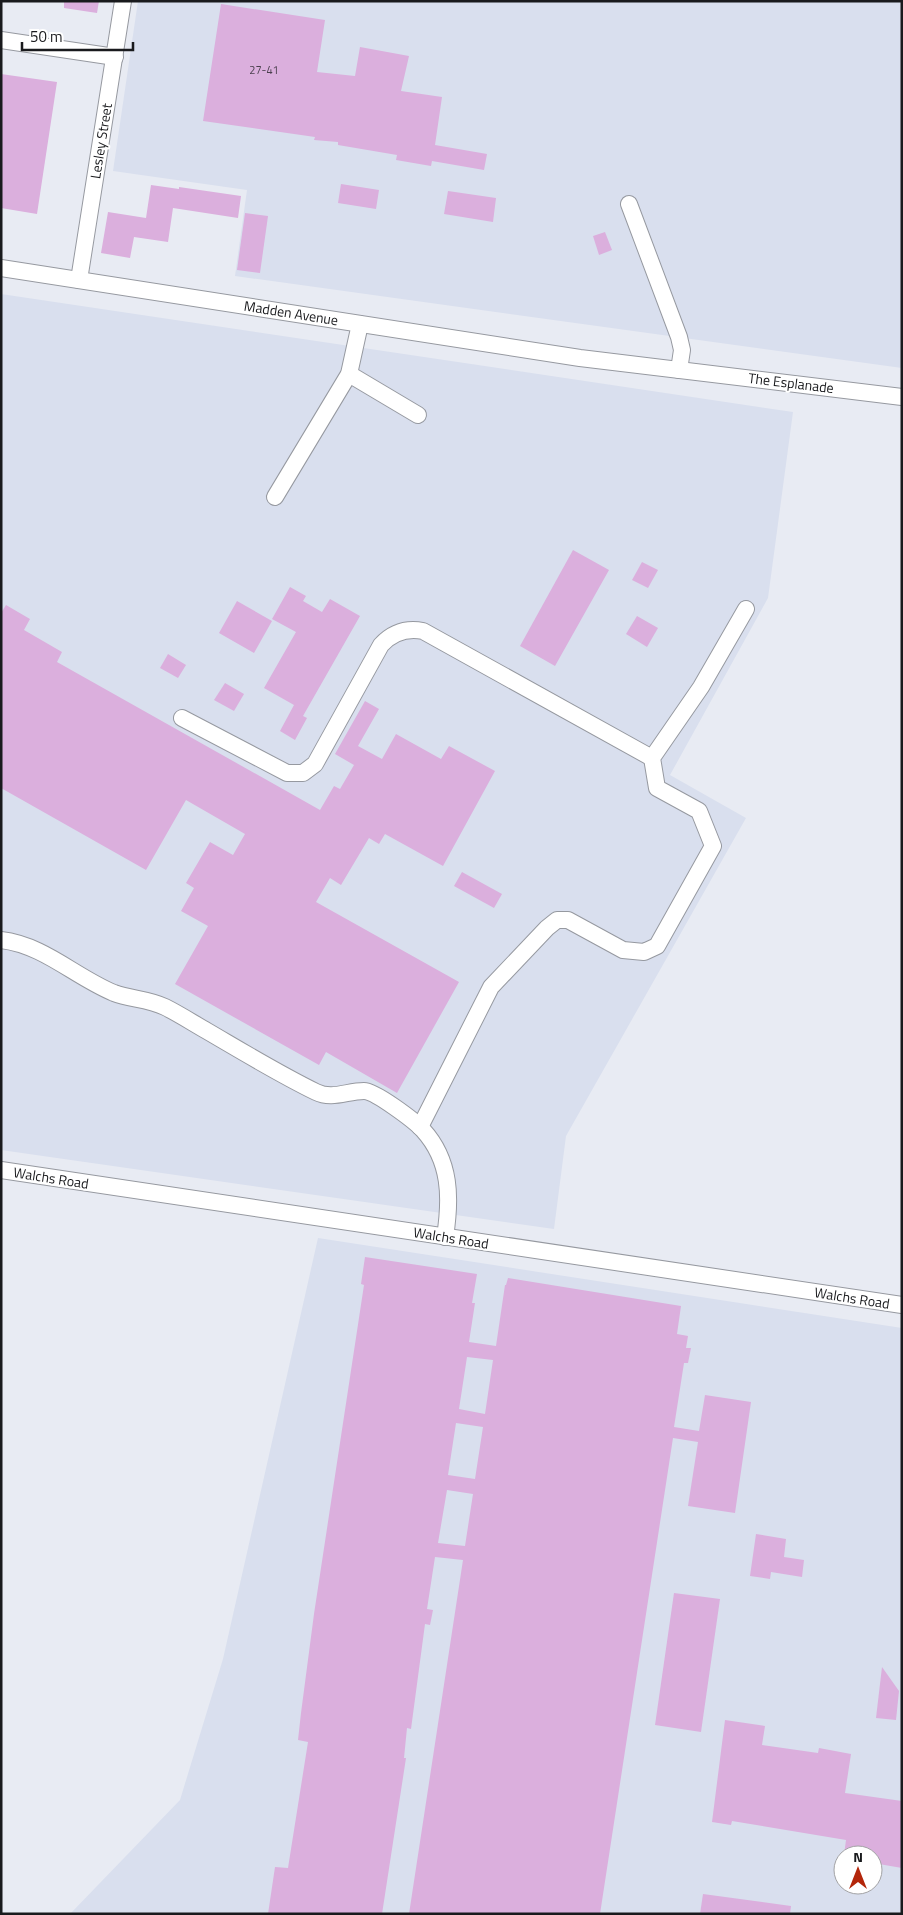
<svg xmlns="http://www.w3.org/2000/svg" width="903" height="1915" viewBox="0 0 903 1915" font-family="'Titillium Web',sans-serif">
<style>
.built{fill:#d9dfee;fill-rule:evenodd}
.building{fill:#dbafdd;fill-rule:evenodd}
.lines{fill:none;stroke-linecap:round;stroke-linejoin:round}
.minor-casing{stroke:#9699a0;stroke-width:18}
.minor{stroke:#fff;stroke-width:16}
.labels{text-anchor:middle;stroke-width:4;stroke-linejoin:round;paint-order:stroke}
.number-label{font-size:11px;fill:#4a3f4d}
.street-label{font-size:14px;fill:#191a1d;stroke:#fff}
</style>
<rect width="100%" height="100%" fill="#e8ebf3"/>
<g class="built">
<path d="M138,1h764v367l-667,-92 12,-86 -134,-19z"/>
<path d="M1,294l792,118 -25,186 -98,177 76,43 -180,318 -12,93 -553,-79z"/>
<path d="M318,1238l584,90v586h-832l110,-114 43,-141zM843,1855h30v30h-30z"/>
</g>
<g class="building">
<path d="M64,1h35l-2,12 -33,-5z"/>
<path d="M221,4l104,16 -8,52 38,4 5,-29 49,9 -8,35 41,6 -7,48 52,9 -3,16 -52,-9 -1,5 -35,-6 1,-5 -59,-10v-3l-24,-2 1,-3 -112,-16z"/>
<path d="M1,74l56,8 -20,132 -36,-6z"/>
<path d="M341,184l38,6 -3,19 -38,-6z"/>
<path d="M151,185l28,4v-2l62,9 -3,22 -65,-10 -5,34 -34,-5 -4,21 -29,-5 7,-41 38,6z"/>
<path d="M448,191l48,7 -3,24 -49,-8z"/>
<path d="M245,213l23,3 -8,57 -23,-3z"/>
<path d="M605,232l7,18 -13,5 -6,-19z"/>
<path d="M573,550l36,20 -54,96 -35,-20z"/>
<path d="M642,562l16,8 -10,18 -16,-8z"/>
<path d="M290,587l16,9 -3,5 19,11 8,-13 30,17 -57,100 4,2 -12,22 -15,-9 14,-26 -30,-17 32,-56 -24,-13z"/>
<path d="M237,601l35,20 -18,32 -35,-20z"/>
<path d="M6,605l24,14 -6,11 38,22 -5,10 263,148 14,-24 6,3 14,-24 -19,-11 30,-53 14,8 -21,37 24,13 14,-25 45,25 8,-13 46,25 -52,95 -58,-32 -6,10 -10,-6 -28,47 -11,-7 -14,24 143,80 -62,111 -71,-41 -7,13 -144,-81 33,-58 -27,-15 13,-23 -8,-5 24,-41 23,13 12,-21 -59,-34 -40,70 -145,-82v-175z"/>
<path d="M637,616l21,12 -11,19 -21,-13z"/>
<path d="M168,654l18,11 -8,13 -18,-10z"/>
<path d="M225,683l19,11 -10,17 -20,-11z"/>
<path d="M462,872l40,22 -8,14 -40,-22z"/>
<path d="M365,1257l112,17 -5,29h3l-6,39 27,4 9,-61h1l2,-7 173,28 -4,28 11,2 -2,12h5l-3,15h-4l-10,64 25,4 6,-36 46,7 -16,111 -47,-7 10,-64 -25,-4 -73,476h-191l54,-354 -28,-3 -8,52 6,1 -3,15 -5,-1 -14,105 -4,-1 -3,30h2l-24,156h-114l7,-47 13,1 20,-126 -10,-2 3,-27 13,-99 50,-329 -3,-1zM467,1357l26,3 -8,54 -26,-5zM456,1423l27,4 -8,52 -27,-4zM447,1490l26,4 -8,52 -27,-3z"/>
<path d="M756,1534l30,5 -2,18 20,3 -2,17 -31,-5 -1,7 -20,-3z"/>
<path d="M674,1593l46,6 -19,133 -46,-7z"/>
<path d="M882,1667l17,24 -3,29 -20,-2z"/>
<path d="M725,1720l40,6 -3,19 56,8 1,-5 32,6 -6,39 57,8v67l-29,-5v-8h-29l2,-15 -114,-19 -1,4 -19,-3z"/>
<path d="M703,1894l88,12 -1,8h-90z"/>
</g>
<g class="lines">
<g class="minor-casing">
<g id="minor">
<path d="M1,40l114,17"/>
<path d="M629,204l50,133 3,13 -3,20"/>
<path d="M1,268l579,90 322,39"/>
<path d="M79,280l44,-279"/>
<path d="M349,374l69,41"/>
<path d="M275,497l74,-123 11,-50"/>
<path d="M182,718l105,55h16l12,-9 66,-119c12,-13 26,-17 42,-14l229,127"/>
<path d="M1,940c43,5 74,37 113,53 16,6 35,6 51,14 14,7 28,16 42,24 36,21 72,43 109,61 16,8 31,-1 48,-1 11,0 51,30 59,39 28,31 28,68 22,107"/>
<path d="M420,1127l71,-140 56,-59 10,-8h11l55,30 21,2 13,-6 56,-100 -14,-35 -42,-23 -5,-30 49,-71 45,-78"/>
<path d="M1,1170l901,135"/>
</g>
</g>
<use href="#minor" class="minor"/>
</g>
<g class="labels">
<g class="number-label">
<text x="264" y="74">27-41</text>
</g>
<g class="street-label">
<text transform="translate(101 141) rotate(-81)" y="5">Lesley Street</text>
<text transform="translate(291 313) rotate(9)" y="5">Madden Avenue</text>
<text transform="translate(791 383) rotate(7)" y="5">The Esplanade</text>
<text transform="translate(51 1178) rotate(9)" y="5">Walchs Road</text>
<text transform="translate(451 1238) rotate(9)" y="5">Walchs Road</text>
<text transform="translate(852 1298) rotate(9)" y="5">Walchs Road</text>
</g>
</g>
<rect width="903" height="1915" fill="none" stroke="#191a1d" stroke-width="5"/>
<g transform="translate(858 1870)"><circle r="24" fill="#ffffff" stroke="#a3a3a5"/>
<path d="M0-4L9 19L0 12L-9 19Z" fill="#b3260b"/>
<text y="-8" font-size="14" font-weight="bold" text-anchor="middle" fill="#191a1d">N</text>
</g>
<path d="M22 42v8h111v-8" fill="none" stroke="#191a1d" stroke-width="2.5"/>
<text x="30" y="42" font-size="15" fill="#191a1d" stroke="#ffffff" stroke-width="4" paint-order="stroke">50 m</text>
</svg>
